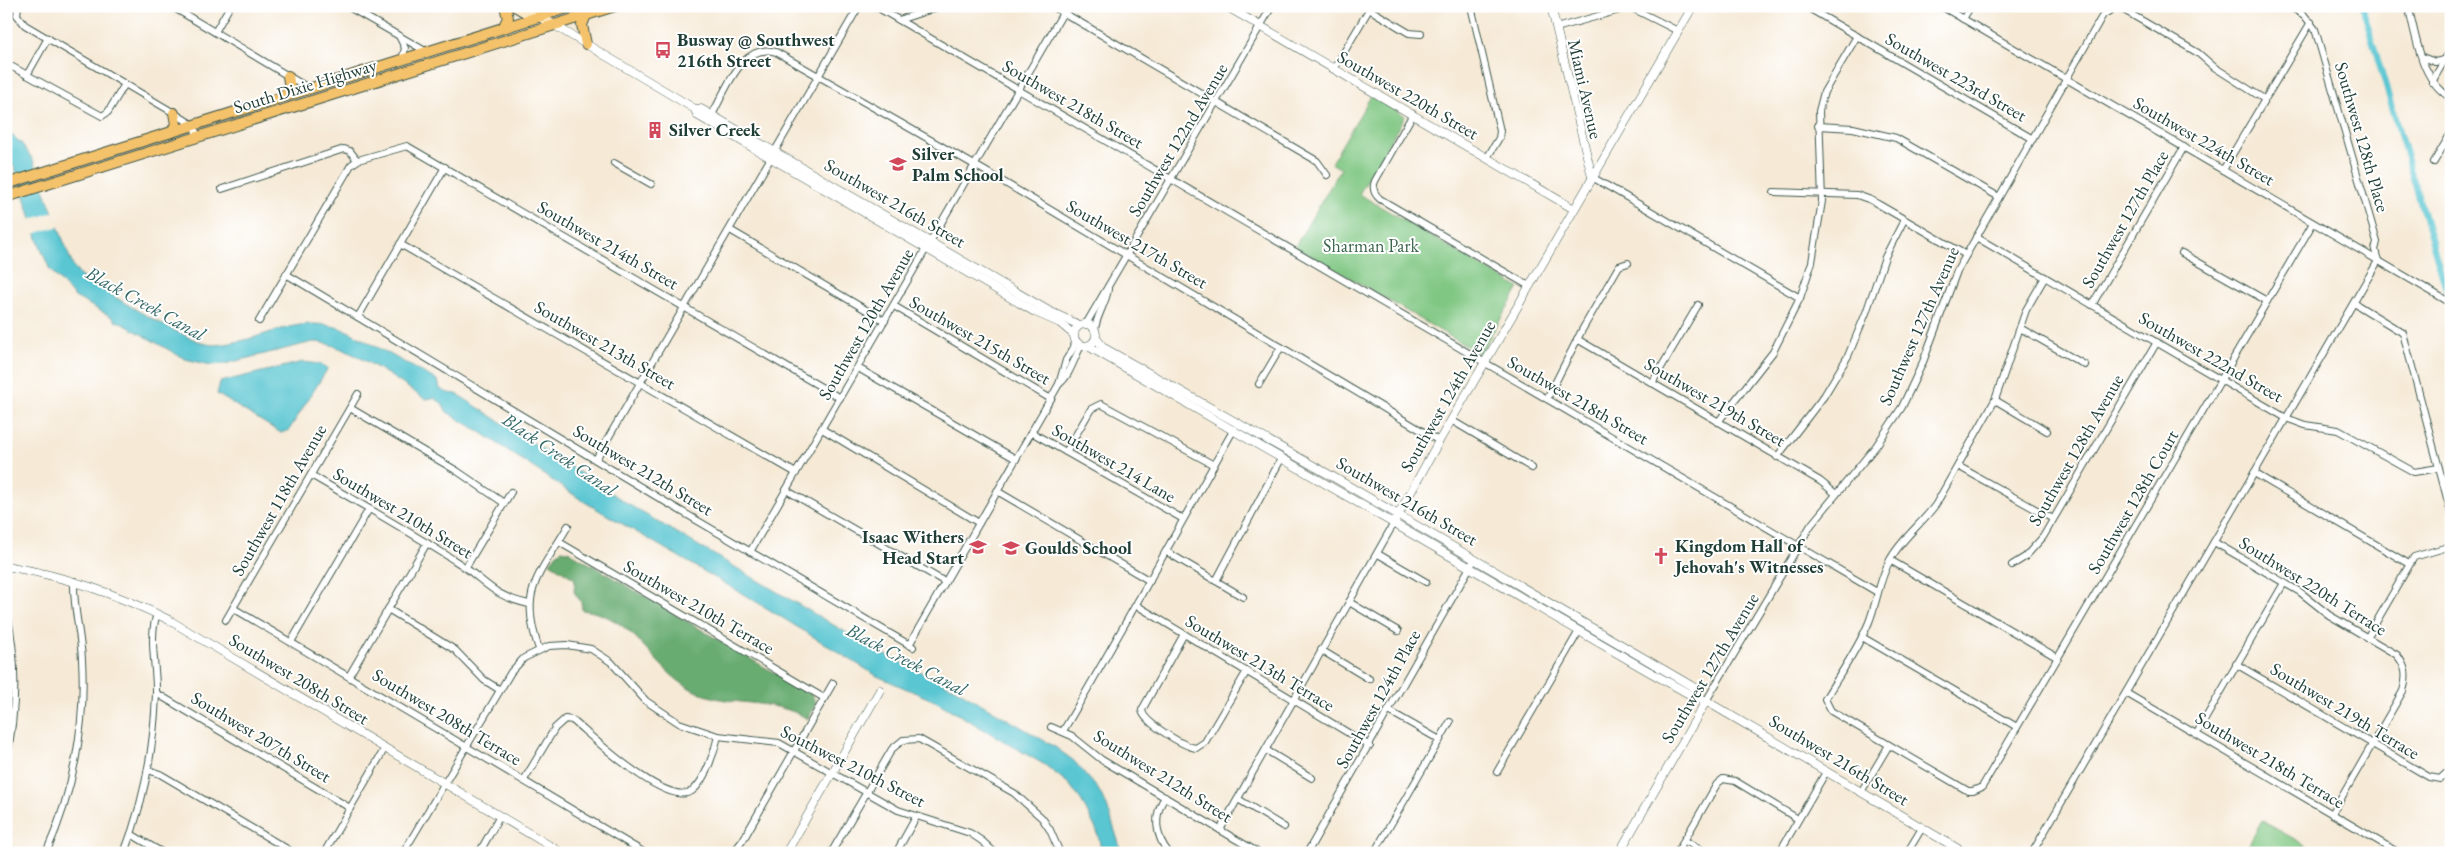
<svg xmlns="http://www.w3.org/2000/svg" width="2457" height="859" viewBox="0 0 2457 859" font-family="'EB Garamond',serif">
<style>
.green{fill:#80c783;stroke:#50825c}
.forest{fill:#68ac71;stroke:#447452}
.water{fill:#5ac6d2;stroke:#3c8283}
.pier{fill:#f6ead7}
.lines{fill:none;stroke-linecap:round;stroke-linejoin:round}
.canal{stroke:#5ac6d2;stroke-width:6}
.minor-casing{stroke:#3f574c;stroke-width:8}
.tertiary-casing{stroke:#3f574c;stroke-width:9}
.secondary-casing{stroke:#3f574c;stroke-width:11}
.trunk-casing{stroke:#3f574c;stroke-width:12}
.minor{stroke:#fff;stroke-width:6}
.tertiary{stroke:#fff;stroke-width:8}
.secondary{stroke:#fbe7c3;stroke-width:9}
.trunk{stroke:#f4c26a;stroke-width:10}
.labels{text-anchor:middle;stroke-width:4;stroke-linejoin:round;paint-order:stroke}
.poi-label{font-size:18px;font-weight:bold;fill:#1f3d34;stroke:#fff;text-anchor:start}
.street-label{font-size:18px;fill:#1f3d34;stroke:#fff}
.park-label{font-size:18px;fill:#3c664c;stroke:#fff}
.water-label{font-size:19px;font-style:italic;fill:#316663;stroke:#fff}
</style>
<rect width="100%" height="100%" fill="#fff"/>
<filter id="ink" filterUnits="userSpaceOnUse"><feTurbulence type="fractalNoise" baseFrequency=".02" numOctaves="2"/><feDisplacementMap in="SourceGraphic" scale="10" xChannelSelector="R" yChannelSelector="G"/><feConvolveMatrix kernelMatrix="1 2 1 2 8 2 1 2 1" color-interpolation-filters="sRGB"/></filter>
<filter id="wash" filterUnits="userSpaceOnUse"><feTurbulence type="fractalNoise" baseFrequency=".0096" numOctaves="4" result="noise"/><feDisplacementMap in="SourceGraphic" scale="20" xChannelSelector="R" yChannelSelector="G"/><feGaussianBlur stdDeviation="1.12" result="paint"/><feColorMatrix in="noise" values="0 0 0 0 0 0 0 0 0 0 0 0 0 0 0 0 0 1.4 0 .05"/><feComposite in="paint" operator="in"/></filter>
<g filter="url(#wash)">
<rect width="100%" height="100%" fill="#f6ead7"/>
<g class="green">
<path d="M1371,96l34,20 -46,78 160,94 -39,66 -185,-108 46,-77 -10,-6z"/>
<path d="M2262,821l58,32h-76z"/>
</g>
<path class="forest" d="M562,550l6,1 244,144 4,8 -8,16c-38,-23 -80,-10 -117,-30 -42,-23 -55,-73 -109,-79l-1,-8 -7,-10 1,-13 -25,-16 6,-9z"/>
<g class="water">
<path d="M6,130l16,14 11,16 40,106 8,11 12,5c17,14 101,63 120,63 51,-2 85,-36 137,-13l88,49 2,8 8,4 9,1 179,115 240,141 80,39 99,58 19,14 24,28 9,17 15,47h-20l-5,-22 -16,-31 -12,-16 -24,-19 -108,-63 -60,-26 -122,-75 -172,-100 -101,-68 -35,-21 -5,-9 -8,-5 -9,1c-26,-17 -82,-58 -112,-57l-89,22 -13,1 -26,-6 -67,-38 -2,1 -2,-4 -39,-21 -25,-27 -11,-26 -24,-76 -9,-10z"/>
<path d="M303,362l17,2 8,4 -39,62 -8,3 -64,-39 3,-12z"/>
</g>
<path class="pier" d="M54,212l6,14 -27,8 -4,-14z"/>
<g class="lines">
<path class="canal" d="M2362,6l86,290"/>
</g>
</g>
<g filter="url(#ink)">
<g class="lines">
<g class="minor-casing">
<g id="minor">
<path d="M18,6l-1,9 8,10 149,88 19,12 5,12"/>
<path d="M171,6l139,83"/>
<path d="M347,6l80,46"/>
<path d="M875,6l1002,586"/>
<path d="M1052,6l265,155 10,14"/>
<path d="M1471,6l29,125 -1,7 -12,20"/>
<path d="M1941,6l510,297"/>
<path d="M2408,6c9,32 12,74 43,92"/>
<path d="M1369,9l40,24 12,1"/>
<path d="M1812,10l221,129"/>
<path d="M2106,13l10,-6 6,2 76,44 16,14 50,32"/>
<path d="M1963,19l8,-13"/>
<path d="M899,20l42,-14"/>
<path d="M1556,28l74,-21 48,24"/>
<path d="M215,32l15,-26"/>
<path d="M400,38l5,10 -3,12"/>
<path d="M2422,57l13,5 9,-2"/>
<path d="M7,64l95,52 6,-4 17,-28"/>
<path d="M1334,69l37,-63"/>
<path d="M27,75l21,-37"/>
<path d="M2432,82l19,-33"/>
<path d="M1413,114l-38,67c-3,8 -1,13 5,18l149,87"/>
<path d="M712,115c13,-23 30,-74 64,-63l209,119 454,270"/>
<path d="M1818,126l35,2 43,10 103,59"/>
<path d="M2434,162l17,-29"/>
<path d="M614,163l37,21"/>
<path d="M2223,170l88,-148"/>
<path d="M1592,177l208,121"/>
<path d="M222,189l122,-40 6,2 7,9"/>
<path d="M1774,192l83,3 14,5 95,55"/>
<path d="M730,230l155,91"/>
<path d="M1976,237l310,181 19,7 33,5 76,42 25,-4"/>
<path d="M400,244l396,229"/>
<path d="M2182,253l85,48"/>
<path d="M286,274l383,230 244,143"/>
<path d="M2045,277l-19,33 -31,90 -59,104c-14,20 -35,35 -46,56 -11,20 -13,42 -21,62 -11,27 -29,52 -44,77l6,12 137,80h5l9,-4 331,-564"/>
<path d="M2354,303l49,30 48,180"/>
<path d="M2092,305l92,-158"/>
<path d="M894,306l157,93"/>
<path d="M358,317l87,-150"/>
<path d="M259,321l92,-156 7,-5 49,-14 433,252"/>
<path d="M1086,324l186,-318"/>
<path d="M2020,328l65,37"/>
<path d="M1095,330c1,-14 11,-26 13,-41"/>
<path d="M1577,339l243,142 16,13"/>
<path d="M858,368l158,91"/>
<path d="M1652,383l46,-78"/>
<path d="M1059,384l7,-24 8,-13 1,-6"/>
<path d="M1259,384l22,-37"/>
<path d="M1547,399l35,-69 37,-64 9,-3"/>
<path d="M1995,400l52,31"/>
<path d="M350,408l107,63 47,32"/>
<path d="M1451,420l81,48"/>
<path d="M1718,422l55,-70 27,-54 12,-36 10,-61 -3,-90 5,-19 33,-56"/>
<path d="M822,429l157,94"/>
<path d="M1031,432l152,87"/>
<path d="M1066,452l25,-43 10,-5 113,61"/>
<path d="M1777,457l47,-61 24,-40 18,-43 19,-56 19,-37"/>
<path d="M596,459l263,-453"/>
<path d="M1958,466l95,53"/>
<path d="M2254,473l155,91"/>
<path d="M311,475c48,28 96,55 143,85 30,18 36,36 75,44"/>
<path d="M786,490l159,92"/>
<path d="M997,491l153,90"/>
<path d="M559,542l265,156"/>
<path d="M2214,542l86,50 29,23 68,40c10,13 10,21 6,36l-71,123"/>
<path d="M750,552l317,-546"/>
<path d="M1167,552l49,29 66,-124"/>
<path d="M1378,554l48,28"/>
<path d="M1890,560l168,98"/>
<path d="M2012,565l13,-8 18,-20 114,-195"/>
<path d="M466,567l45,-75"/>
<path d="M1216,581l27,16"/>
<path d="M1349,602l49,29"/>
<path d="M1136,605l234,141"/>
<path d="M6,608c11,50 11,102 0,152"/>
<path d="M233,608l412,245"/>
<path d="M388,609l67,41 29,30 16,10"/>
<path d="M226,620l132,-226"/>
<path d="M1184,634l-42,76c1,12 41,36 54,38l9,-6 42,-71"/>
<path d="M1862,637l155,90"/>
<path d="M2367,638l47,-81 37,-11"/>
<path d="M291,642l78,-133"/>
<path d="M909,645l150,-261c11,-8 15,-26 22,-38"/>
<path d="M539,649c-21,-59 0,-73 29,-123"/>
<path d="M1321,650l48,29"/>
<path d="M2236,664l193,113 11,2 11,-10"/>
<path d="M349,676l78,-133"/>
<path d="M156,693l194,115"/>
<path d="M2126,693l273,160"/>
<path d="M1706,701l105,-176 65,-79 26,-39 21,-45 34,-91 151,-265"/>
<path d="M1389,711l51,29"/>
<path d="M1051,727l21,9 30,24 157,93"/>
<path d="M1063,731c59,-99 114,-201 171,-302"/>
<path d="M2197,733l87,-150"/>
<path d="M1266,750l46,28"/>
<path d="M148,770l12,4 134,79"/>
<path d="M1497,772l82,-141"/>
<path d="M524,780l31,-52 10,-9 7,1c19,15 94,88 120,71 13,-9 23,-41 26,-55"/>
<path d="M1861,792l28,-47"/>
<path d="M1165,797c-12,18 -10,39 4,56"/>
<path d="M1238,799l46,28"/>
<path d="M1220,830l174,-307"/>
<path d="M131,834l32,19"/>
<path d="M1684,840l22,13"/>
<path d="M46,853c27,-60 40,-127 36,-193 -1,-26 -9,-52 -8,-79"/>
<path d="M124,853c20,-51 30,-105 32,-159 1,-26 -8,-56 1,-80"/>
<path d="M324,853l61,-105"/>
<path d="M403,853l108,-181 13,-14 25,-12 18,-1 24,4 20,13 35,39 33,22 39,13 61,7 119,67 72,23 12,8 13,12"/>
<path d="M479,853l21,-37"/>
<path d="M733,853l10,-13 90,-157"/>
<path d="M831,853l61,-104 11,-9 16,-1 95,54 28,25 8,12 10,23"/>
<path d="M896,853l20,-36"/>
<path d="M1307,853l167,-293"/>
<path d="M1374,853l76,-131"/>
<path d="M1677,853l40,-69 6,-5 12,2 63,38"/>
<path d="M1779,853l47,-81"/>
<path d="M1907,853l15,-25"/>
<path d="M2032,853l346,-592 -3,-11 2,-8 -62,-213 -11,-14 -15,-9"/>
</g>
</g>
<g class="tertiary-casing">
<g id="tertiary">
<path d="M1226,6l348,203"/>
<path d="M1551,6l41,171"/>
<path d="M554,25l141,84h6l346,201 32,15"/>
<path d="M695,109l2,6 338,197 25,11 13,11"/>
<circle cx="1085" cy="335" r="11"/>
<path d="M1096,338l8,10 224,126 367,214 3,8"/>
<path d="M1088,346l560,325 43,24 15,6 259,152"/>
<path d="M1396,519l43,-78 254,-435"/>
<path d="M6,566c58,10 112,28 163,54l393,233"/>
<path d="M786,853l94,-163"/>
<path d="M1619,853l87,-152"/>
</g>
</g>
<g class="secondary-casing">
<g id="secondary">
<path d="M514,6l15,9 10,2"/>
<path d="M528,6l12,11 14,8"/>
</g>
</g>
<g class="trunk-casing">
<g id="trunk">
<path d="M503,28l5,-10 -3,-12"/>
<path d="M586,44l-4,-19 4,-10"/>
<path d="M285,96l5,-8 -2,-12"/>
<path d="M172,132l4,-8 -2,-11"/>
<path d="M6,184l567,-178"/>
<path d="M6,197l609,-191"/>
</g>
</g>
<use href="#minor" class="minor"/>
<use href="#tertiary" class="tertiary"/>
<use href="#secondary" class="secondary"/>
<use href="#trunk" class="trunk"/>
</g>
</g>
<defs>
<g id="bus-bare" transform="scale(1.35)"><path d="M-5-6H5V4H4V6H2V4H-2V6H-4V4H-5ZM-3.5-4V0h7V-4ZM-3.5 1.2v1.5H-2V1.2ZM2 1.2v1.5H3.5V1.2Z" fill="#d1495b" stroke="#fff" stroke-width="2.5" paint-order="stroke"/></g>
<g id="building-bare" transform="scale(1.35)"><path d="M-4-6H4V6H1V3H-1V6H-4ZM-2.5-4.3h1.7v1.8h-1.7ZM.8-4.3h1.7v1.8H.8ZM-2.5-1h1.7V.8h-1.7ZM.8-1h1.7V.8H.8Z" fill="#d1495b" stroke="#fff" stroke-width="2.5" paint-order="stroke"/></g>
<g id="school-bare" transform="scale(1.35)"><path d="M0-5L7-2L0 1L-7-2ZM-4 1L0 2.5L4 1V4Q0 6-4 4Z" fill="#d1495b" stroke="#fff" stroke-width="2.5" paint-order="stroke"/></g>
<g id="church-bare" transform="scale(1.35)"><path d="M-1.2-6h2.4v3.5h3.3v2.4h-3.3V6h-2.4V-.1h-3.3v-2.4h3.3Z" fill="#d1495b" stroke="#fff" stroke-width="2.5" paint-order="stroke"/></g>
</defs>
<g fill-rule="evenodd">
<use href="#bus-bare" x="663" y="50"/>
<use href="#building-bare" x="655" y="130"/>
<use href="#school-bare" x="898" y="164"/>
<use href="#school-bare" x="978" y="547"/>
<use href="#school-bare" x="1011" y="548"/>
<use href="#church-bare" x="1661" y="556"/>
</g>
<g class="labels">
<g class="poi-label">
<text x="677" y="46">Busway @ Southwest<tspan x="677" dy="21">216th Street</tspan></text>
<text x="669" y="136">Silver Creek</text>
<text x="912" y="160">Silver<tspan x="912" dy="21">Palm School</tspan></text>
<text x="964" y="543" text-anchor="end">Isaac Withers<tspan x="964" dy="21">Head Start</tspan></text>
<text x="1675" y="552">Kingdom Hall of<tspan x="1675" dy="21">Jehovah's Witnesses</tspan></text>
<text x="1025" y="554">Goulds School</text>
</g>
<g class="street-label">
<text transform="translate(1956 77) rotate(30)" y="6">Southwest 223rd Street</text>
<text transform="translate(305 86) rotate(-17)" y="6">South Dixie Highway</text>
<text transform="translate(1585 89) rotate(77)" y="6">Miami Avenue</text>
<text transform="translate(1408 95) rotate(30)" y="6">Southwest 220th Street</text>
<text transform="translate(1073 104) rotate(30)" y="6">Southwest 218th Street</text>
<text transform="translate(2362 137) rotate(74)" y="6">Southwest 128th Place</text>
<text transform="translate(1178 140) rotate(-59)" y="6">Southwest 122nd Avenue</text>
<text transform="translate(2204 141) rotate(30)" y="6">Southwest 224th Street</text>
<text transform="translate(895 203) rotate(30)" y="6">Southwest 216th Street</text>
<text transform="translate(2125 219) rotate(-60)" y="6">Southwest 127th Place</text>
<text transform="translate(1137 244) rotate(30)" y="6">Southwest 217th Street</text>
<text transform="translate(608 245) rotate(30)" y="6">Southwest 214th Street</text>
<text transform="translate(866 324) rotate(-60)" y="6">Southwest 120th Avenue</text>
<text transform="translate(1919 326) rotate(-66)" y="6">Southwest 127th Avenue</text>
<text transform="translate(980 340) rotate(30)" y="6">Southwest 215th Street</text>
<text transform="translate(605 345) rotate(30)" y="6">Southwest 213th Street</text>
<text transform="translate(2211 357) rotate(30)" y="6">Southwest 222nd Street</text>
<text transform="translate(1448 396) rotate(-60)" y="6">Southwest 124th Avenue</text>
<text transform="translate(1578 400) rotate(30)" y="6">Southwest 218th Street</text>
<text transform="translate(1715 402) rotate(30)" y="6">Southwest 219th Street</text>
<text transform="translate(2076 450) rotate(-60)" y="6">Southwest 128th Avenue</text>
<text transform="translate(1114 463) rotate(30)" y="6">Southwest 214 Lane</text>
<text transform="translate(643 470) rotate(31)" y="6">Southwest 212th Street</text>
<text transform="translate(279 500) rotate(-60)" y="6">Southwest 118th Avenue</text>
<text transform="translate(1407 501) rotate(30)" y="6">Southwest 216th Street</text>
<text transform="translate(2133 502) rotate(-60)" y="6">Southwest 128th Court</text>
<text transform="translate(403 513) rotate(31)" y="6">Southwest 210th Street</text>
<text transform="translate(2313 586) rotate(32)" y="6">Southwest 220th Terrace</text>
<text transform="translate(699 607) rotate(30)" y="6">Southwest 210th Terrace</text>
<text transform="translate(1260 663) rotate(31)" y="6">Southwest 213th Terrace</text>
<text transform="translate(1710 668) rotate(-59)" y="6">Southwest 127th Avenue</text>
<text transform="translate(299 679) rotate(31)" y="6">Southwest 208th Street</text>
<text transform="translate(1378 699) rotate(-61)" y="6">Southwest 124th Place</text>
<text transform="translate(2345 711) rotate(31)" y="6">Southwest 219th Terrace</text>
<text transform="translate(447 717) rotate(31)" y="6">Southwest 208th Terrace</text>
<text transform="translate(261 737) rotate(31)" y="6">Southwest 207th Street</text>
<text transform="translate(1839 760) rotate(31)" y="6">Southwest 216th Street</text>
<text transform="translate(2270 760) rotate(31)" y="6">Southwest 218th Terrace</text>
<text transform="translate(853 766) rotate(27)" y="6">Southwest 210th Street</text>
<text transform="translate(1163 776) rotate(32)" y="6">Southwest 212th Street</text>
</g>
<g class="park-label">
<text x="1371" y="252">Sharman Park</text>
</g>
<g class="water-label">
<text transform="translate(146 303) rotate(29)" y="7">Black Creek Canal</text>
<text transform="translate(560 454) rotate(34)" y="7">Black Creek Canal</text>
<text transform="translate(907 659) rotate(28)" y="7">Black Creek Canal</text>
</g>
</g>
<rect width="2457" height="859" fill="none" stroke="#fff" stroke-width="25"/>
</svg>
